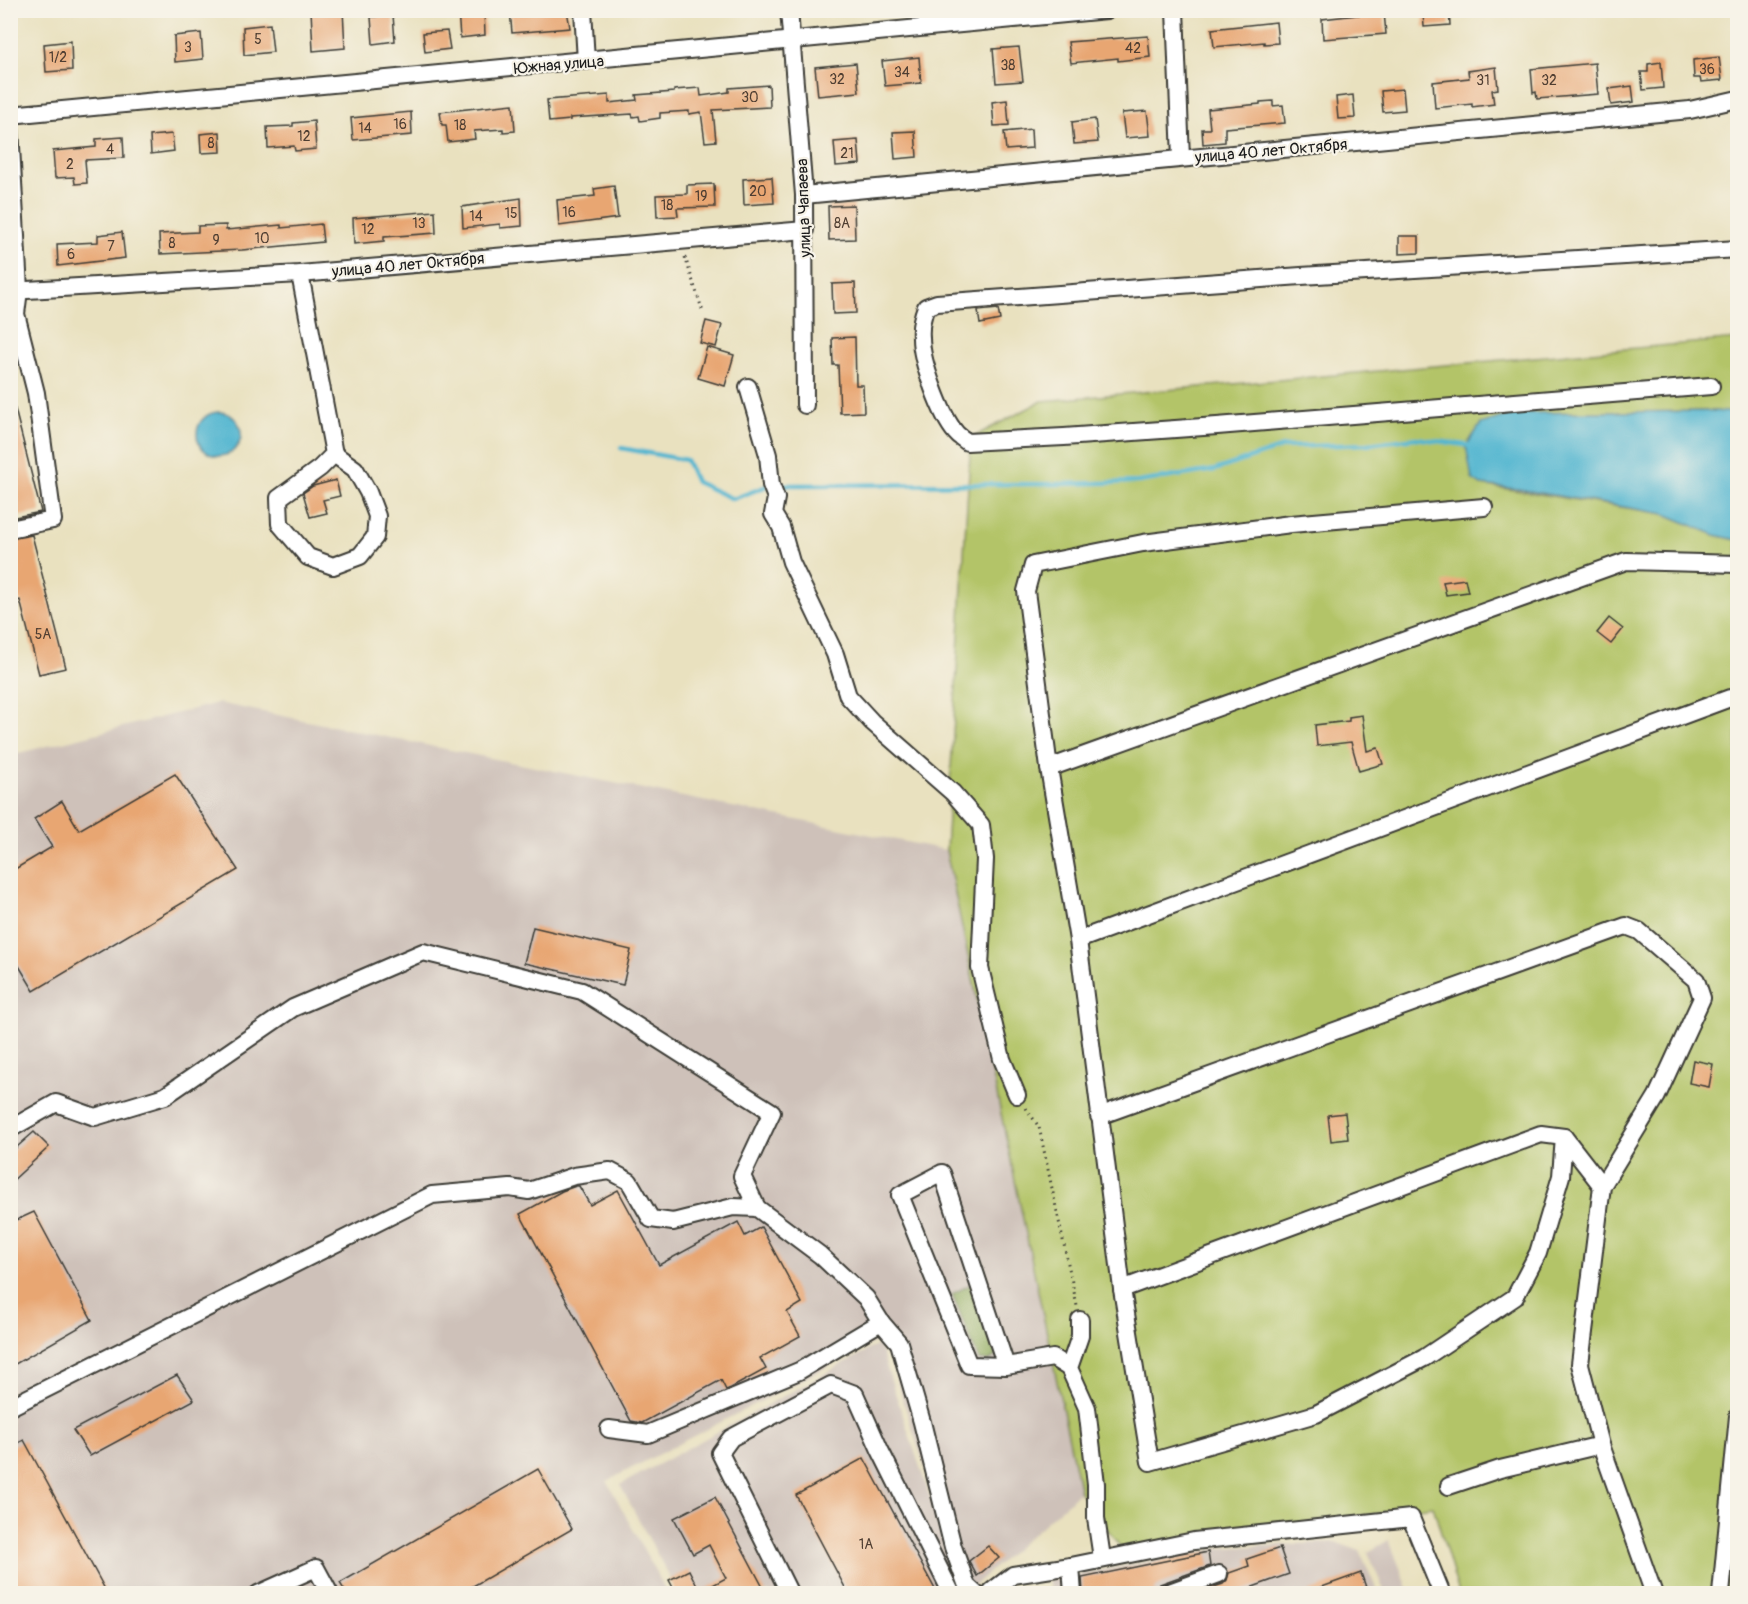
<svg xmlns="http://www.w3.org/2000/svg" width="1748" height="1604" viewBox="0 0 1748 1604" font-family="Pangolin,sans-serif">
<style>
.industrial{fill:#cec1b9}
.green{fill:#b3c467;stroke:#687042;stroke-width:1.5}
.forest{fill:#8eaa5c;stroke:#55633c;stroke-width:1.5}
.water{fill:#52b6d0;stroke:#376976;stroke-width:1.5}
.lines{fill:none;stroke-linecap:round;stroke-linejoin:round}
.stream{stroke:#52b6d0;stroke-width:4.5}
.building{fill:#e8a672}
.minor-casing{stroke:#3b3a34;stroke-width:20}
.path{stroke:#3b3a34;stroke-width:3;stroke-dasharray:1.5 4.5;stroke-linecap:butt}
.minor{stroke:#fff;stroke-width:16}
.labels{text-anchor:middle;stroke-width:4.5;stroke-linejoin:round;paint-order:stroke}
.number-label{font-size:14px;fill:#4f3e32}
.street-label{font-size:16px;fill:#1c1c1c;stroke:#f7f3e8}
</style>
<rect width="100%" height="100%" fill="#f7f3e8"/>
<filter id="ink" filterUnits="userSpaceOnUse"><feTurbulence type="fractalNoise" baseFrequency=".0167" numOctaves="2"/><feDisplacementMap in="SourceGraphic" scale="12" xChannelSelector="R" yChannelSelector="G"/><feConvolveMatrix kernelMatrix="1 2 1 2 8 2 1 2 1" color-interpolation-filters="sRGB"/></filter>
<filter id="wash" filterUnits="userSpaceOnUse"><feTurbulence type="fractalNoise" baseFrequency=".008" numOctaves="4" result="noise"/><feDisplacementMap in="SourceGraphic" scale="24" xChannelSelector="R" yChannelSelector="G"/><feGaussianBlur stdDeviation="1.35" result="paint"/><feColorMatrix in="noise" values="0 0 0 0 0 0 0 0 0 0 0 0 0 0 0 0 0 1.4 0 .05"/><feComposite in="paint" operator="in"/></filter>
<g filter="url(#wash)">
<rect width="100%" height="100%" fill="#e9e1bf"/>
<g class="industrial">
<path d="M218,703l728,147 134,642 -115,101 -82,-255 -276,143 60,112 -656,1v-839z"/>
<path d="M879,1344l83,249h-284l-58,-108z"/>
<path d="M1389,1540l21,53h-25l-17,-41z"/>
<path d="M1335,1542l25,9 18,42 -326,1 -5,-14 172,-32z"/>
</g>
<path class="green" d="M1737,339v74l-23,-2 -198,2 -35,72 184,29 50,21 22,5v1053h-278l-26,-87 -312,42 -41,-56 -134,-642 25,-412 71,-37z"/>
<path class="forest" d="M973,1283l23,73 -8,5 -9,-1 -27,-66z"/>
<g class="water">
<path d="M1714,411l23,2v127l-22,-5 -50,-21 -147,-25 -37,-4 -9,-6 -6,-33 15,-22 35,-11z"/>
<circle cx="219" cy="434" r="22"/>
</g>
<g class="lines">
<g class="stream">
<path d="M621,448l65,12 10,22 37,17 34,-13"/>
<path d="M775,485l284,-1 79,-2 77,-12 68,-23 85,-3 48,-6 56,8"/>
</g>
</g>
<g id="blocks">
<g class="building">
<path d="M311,10h32l2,38 -32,3z"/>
<path d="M458,10h26l1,25 -25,3z"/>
<path d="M510,10h57l3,18 -58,5z"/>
<path d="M1426,10h23l1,15 -26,2 -1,-15z"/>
<path d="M1384,12l2,22 -63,5 -1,-20z"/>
<path d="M393,15l2,26 -22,3 -2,-27z"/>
<path d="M1276,22l2,21 -14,1v-2l-50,5 -2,-18z"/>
<path d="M270,24l3,28 -29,3 -1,-28z"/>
<path d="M447,31l3,18 -25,3 -2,-19z"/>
<path d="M201,33l2,26 -28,3 -1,-26z"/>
<path d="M1148,36l2,21 -32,4v-3l-47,5 -3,-21z"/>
<path d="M71,41l1,29 -26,2 -2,-28z"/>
<path d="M1019,47l4,34 -27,2 -3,-34z"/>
<path d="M919,57l2,26 -36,3 -3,-25z"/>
<path d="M1719,57l3,23 -21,2 -1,-4h-6l-1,-18z"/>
<path d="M1661,62l2,26 -20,2 -2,-18h7v-8z"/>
<path d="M856,63l3,29 -41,4 -3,-29z"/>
<path d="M1595,63l3,31 -61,5 -1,-7 -3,1 -2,-24z"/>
<path d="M1496,67l2,22 -6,1 2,14 -22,3v-3l-37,4 -2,-26 36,-4 -1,-7z"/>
<path d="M769,85l1,22 -57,3 3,31 -11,1 -4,-30 -12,2v-3l-29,2v5l-20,3 -1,-5 -6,1 -1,-3 -62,4v2l-21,2 -2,-22 62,-5v8l28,-3 -1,-5 38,-3v-2l26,-2 1,8 28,-4v-4z"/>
<path d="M1632,86l2,16 -23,3 -2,-16z"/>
<path d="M1403,89l2,21 -22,2 -2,-21z"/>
<path d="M1353,95l2,23 -17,1 -2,-22z"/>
<path d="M1007,100l2,25 -15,1 -2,-24z"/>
<path d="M1273,101v5l10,-1 2,18 -60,5v14l-22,2 -1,-15h8l-2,-20 52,-5v-2z"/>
<path d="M513,104l2,27 -12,1v-3l-29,2 1,8 -27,3 -2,-17h-4l-2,-13z"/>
<path d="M1147,111l3,25 -25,2 -3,-25z"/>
<path d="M411,112l1,23 -59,5 -2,-22z"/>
<path d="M1095,119l3,23 -24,2 -2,-22z"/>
<path d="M314,121l2,28 -21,2 -1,-5 -26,2 -1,-21 26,-1v-3z"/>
<path d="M1031,129l1,19 -26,2 -2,-18z"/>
<path d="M915,131l2,26 -22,2 -2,-27z"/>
<path d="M220,132l1,20 -20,1 -1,-19z"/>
<path d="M172,134l2,17 -23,3 -1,-18z"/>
<path d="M123,137l1,21 -39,2 2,23 -12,1 -1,-7 -19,1 -2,-27 43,-4v-8z"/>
<path d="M858,140l2,24 -24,2 -2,-24z"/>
<path d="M772,177l2,26 -30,2 -1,-26z"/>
<path d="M714,184l1,23 -38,1 1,8 -21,1 -1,-22 31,-1v-9z"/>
<path d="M614,186l4,32 -59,8 -2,-26 38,-4 -1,-7z"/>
<path d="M521,198l1,28 -22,2v-4l-37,4 -1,-21z"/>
<path d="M854,205l1,34 -26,1 -1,-34z"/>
<path d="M435,211l1,22 -52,4v4l-30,3 -1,-26z"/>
<path d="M321,224l2,18 -81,8 -82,4 -1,-20 39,-2v-6l28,-1v5l55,-5v3z"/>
<path d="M122,232l3,26 -67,8 -1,-22 41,-2v-7z"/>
<path d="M1399,236h20v17l-20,1z"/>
<path d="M855,283l1,30 -23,1 -1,-30z"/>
<path d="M998,309l2,11 -20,4 -2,-13z"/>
<path d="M706,321l16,4 -6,22 -16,-4z"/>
<path d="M855,337l1,48h7l1,27 -24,1 -2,-48h-5l-1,-27z"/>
<path d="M707,347l27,8 -9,31 -27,-8z"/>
<path d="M15,409l26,103 -31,6v-108z"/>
<path d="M336,480l4,16 -17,4 4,13 -17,4 -7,-24 10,-7z"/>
<path d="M32,535l34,133 -27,6 -19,-74 -10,2v-63z"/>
<path d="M1465,579l3,13 -22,3 -3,-13z"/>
<path d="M1609,618l14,11 -12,15 -14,-11z"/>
<path d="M1362,715l5,36 11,-3 5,16 -24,7 -8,-29 -34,4 -2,-21 34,-4v-4z"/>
<path d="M175,774l63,96 -204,121 -24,-40v-79l42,-25 -18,-28 28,-18 17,29z"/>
<path d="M533,927l98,23 -8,35 -99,-22z"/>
<path d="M1693,1060l20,4 -4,23 -20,-4z"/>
<path d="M1345,1113l3,26 -17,2 -3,-26z"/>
<path d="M34,1132l15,15 -39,36v-30z"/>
<path d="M576,1186h3l11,19 28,-15 41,75 79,-43 7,14 16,-9 41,76 -15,9 13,24 -40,22 6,11 -35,19 -5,2 -5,-10 -79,43 -11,-2 -111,-207 42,-23z"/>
<path d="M34,1212l58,108 -82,47v-144z"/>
<path d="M177,1375l17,25 -104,56 -17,-26z"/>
<path d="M24,1440l83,153h-97v-146z"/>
<path d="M864,1458l73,135h-89l-52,-98z"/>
<path d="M538,1469l34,60 -111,64h-115l-6,-10z"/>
<path d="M715,1497l51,96h-90l-7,-13 20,-10 11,22 26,-14 -17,-33 -16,9 -19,-36z"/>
<path d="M988,1546l11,12 -22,18 -8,-15z"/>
<path d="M1280,1548l9,26 -53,19h-40l27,-9 4,-4 2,-7 20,-7 -2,-7z"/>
<path d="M1208,1552l2,14 -50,18 -4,4 -2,5h-71l-1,-15z"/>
<path d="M1361,1573l7,20h-60v-1z"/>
</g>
</g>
</g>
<g filter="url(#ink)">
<use href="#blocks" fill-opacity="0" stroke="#3b3a34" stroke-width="1.5"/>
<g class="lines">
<g class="minor-casing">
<g id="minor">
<path d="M583,10l3,51"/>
<path d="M789,10l15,185 1,210"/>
<path d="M1175,10l6,148"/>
<path d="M10,115l1097,-105"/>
<path d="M10,128l9,162 -3,24 20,79 17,127 -43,9"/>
<path d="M804,195l886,-85 48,-11"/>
<path d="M300,274l34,180 21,15 13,23 9,24 -2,21 -15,19 -27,10 -25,-9 -28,-33 -1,-26 41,-30 14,-14"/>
<path d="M10,291l290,-17 505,-44"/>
<path d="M1711,386l-494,40 -153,11 -97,5c-3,-3 -8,-5 -11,-9 -15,-17 -35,-72 -35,-95 -1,-11 1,-21 5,-31l11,-4 364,-27 437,-27"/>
<path d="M748,387l20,68 3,30 5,13 -3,16 8,13 10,35 44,92 13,42 24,26 81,71 28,32 4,34 -5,109 22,91 15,36"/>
<path d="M1484,507l-193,17 -148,19 -110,22 -7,26 23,177 29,172 44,349 28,173 166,-48 108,-56 91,-61 23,-44 23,-77 3,-39"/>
<path d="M1049,768l577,-207 112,3"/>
<path d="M1078,940l652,-242h8"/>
<path d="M1099,1116l527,-190 13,5 57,49 6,18 -45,98 -55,90 -22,178 21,81 53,149"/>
<path d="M10,1129l46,-26 39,14 70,-21 128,-88 130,-56 159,39 190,121 -30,64 15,32"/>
<path d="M1122,1289l419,-155 23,3 38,49"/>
<path d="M1080,1320v16l-11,32 18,40 9,76v34l6,40"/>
<path d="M1006,1366l-64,-193 -42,22 69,170 37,1 47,-8 16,10"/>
<path d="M10,1407l422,-212 78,-7 19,3 45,-15 36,-5 19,10 22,38 22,3 60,-15 24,1 63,47 46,43 15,24"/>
<path d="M609,1429l39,5 151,-63 82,-49 18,21 23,79 31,125 14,39 9,8"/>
<path d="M1449,1486l51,-17 101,-24"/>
<path d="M1071,1566l2,28"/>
<path d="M258,1594l58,-26 14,26"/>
<path d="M790,1594l-70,-141 11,-15 100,-53 24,9 25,56 72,144"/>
<path d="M992,1594v-3l21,-16 58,-9 123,-25 217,-23 31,76"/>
<path d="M1164,1594l55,-20"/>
<path d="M1721,1594l17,-178"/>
</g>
</g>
<g class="path">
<path d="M685,257l18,55"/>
<path d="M1026,1108l13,19 38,179"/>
</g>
<use href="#minor" class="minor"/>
</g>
</g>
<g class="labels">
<g class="number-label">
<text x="258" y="44">5</text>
<text x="188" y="52">3</text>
<text x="1133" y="53">42</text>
<text x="58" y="62">1/2</text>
<text x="1008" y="70">38</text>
<text x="1707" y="74">36</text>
<text x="902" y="77">34</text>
<text x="837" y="84">32</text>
<text x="1483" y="85">31</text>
<text x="1549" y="85">32</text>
<text x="750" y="102">30</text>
<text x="400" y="129">16</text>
<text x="460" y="130">18</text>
<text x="365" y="133">14</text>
<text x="304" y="141">12</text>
<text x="211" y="148">8</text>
<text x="110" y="154">4</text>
<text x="847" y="158">21</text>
<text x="70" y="169">2</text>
<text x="758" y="196">20</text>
<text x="701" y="201">19</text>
<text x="667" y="210">18</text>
<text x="569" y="217">16</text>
<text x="511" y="218">15</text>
<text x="476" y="221">14</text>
<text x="419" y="228">13</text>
<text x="842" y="228">8А</text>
<text x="368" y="234">12</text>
<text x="262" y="243">10</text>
<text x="216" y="245">9</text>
<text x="172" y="248">8</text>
<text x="111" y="251">7</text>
<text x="71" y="259">6</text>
<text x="43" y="639">5А</text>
<text x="866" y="1549">1А</text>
</g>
<g class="street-label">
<text transform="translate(559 64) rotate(-5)" y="6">Южная улица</text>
<text transform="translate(1271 150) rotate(-5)" y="6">улица 40 лет Октября</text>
<text transform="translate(803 208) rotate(-92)" y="6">улица Чапаева</text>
<text transform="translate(408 264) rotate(-5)" y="6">улица 40 лет Октября</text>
</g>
</g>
<rect width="1748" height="1604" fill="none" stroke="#f7f3e8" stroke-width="36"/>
</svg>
